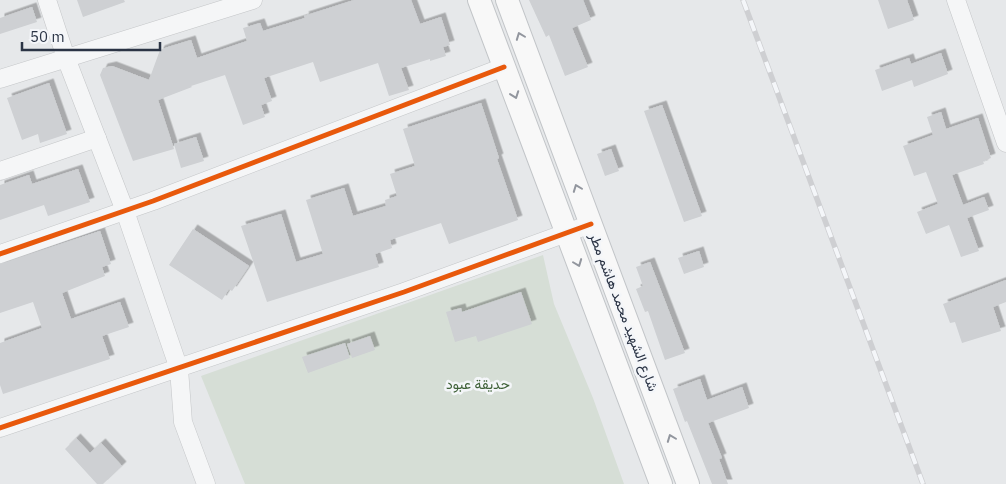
<svg xmlns="http://www.w3.org/2000/svg" width="1006" height="484" viewBox="0 0 1006 484" font-family="'IBM Plex Sans',Vazirmatn,sans-serif">
<style>
.green{fill:#d6ded6}
.building{fill:#ced0d3;filter:url(#shadow)}
.lines{fill:none;stroke-linecap:round;stroke-linejoin:round}
.minor-casing{stroke:#c4c6c8;stroke-width:19}
.major-casing{stroke:#c2c5c8;stroke-width:24}
.minor{stroke:#f5f6f7;stroke-width:18}
.major{stroke:#f8f8f8;stroke-width:22}
.rail-casing{stroke:#cecfd2;stroke-width:5.5}
.rail{stroke:#f4f6f9;stroke-width:4;stroke-dasharray:11;stroke-linecap:butt}
.cycleway-casing{stroke:#f4f6f9;stroke-width:8}
.cycleway{stroke:#e8590c;stroke-width:5}
.oneway{stroke:#92969e}
.labels{text-anchor:middle;stroke-width:5;stroke-linejoin:round;paint-order:stroke}
.street-label{font-size:14px;fill:#2b3445;stroke:#f4f6f9}
.park-label{font-size:14px;fill:#3f6138;stroke:#f4f6f9}
</style>
<defs>
<filter id="shadow"><feDropShadow dx="4.5" dy="-4.5" stdDeviation="0" flood-color="#0004"/></filter>
</defs>
<rect width="100%" height="100%" fill="#e6e8ea"/>
<path class="green" d="M543,255l11,49 39,94 31,86h-379l-44,-108z"/>
<g class="building">
<path d="M77,0h47l1,2 -42,15z"/>
<path d="M354,0h57l9,24 21,-7 9,28 -7,2 3,9 -16,5v-2l-29,9 8,22 -20,6 -11,-33 -58,19 -7,-20 -49,16 8,23 -11,4 4,12 -22,8 -18,-50 -34,11 1,1 -34,13 16,49 -41,12 -33,-86 3,-7 9,-2 37,14 11,-30 8,-3 23,-7 6,18 50,-17 -4,-13 17,-5 3,8 42,-13 -1,-2z"/>
<path d="M529,0h54l8,20 -19,8 16,39 -23,9 -16,-41 -3,2z"/>
<path d="M878,0h29l7,20 -26,9z"/>
<path d="M32,7l5,15 -37,12v-16z"/>
<path d="M941,53l7,21 -34,13 -2,-7 -30,11 -7,-21 34,-12 2,6z"/>
<path d="M49,83l18,51 -27,9 -2,-9 -16,6 -15,-42z"/>
<path d="M481,103l18,55 -2,1 21,61 -69,24 -8,-21 -51,17 2,8 -17,6 4,13 -112,35 -26,-76 40,-12 15,48 27,-8 -17,-54 38,-12 9,28 33,-10 -1,-6 12,-4 -7,-22 25,-8 -12,-37z"/>
<path d="M662,105l40,111 -18,6 -40,-111z"/>
<path d="M941,112l5,17 32,-11 13,40 -8,3 1,3 -32,11 11,30 21,-8 5,13 -22,8 12,33 -18,6 -12,-32 -23,9 -9,-22 21,-8 -12,-32 -12,4 -11,-30 30,-11 -6,-18z"/>
<path d="M196,137l8,24 -23,7 -7,-24z"/>
<path d="M611,149l8,22 -14,5 -8,-22z"/>
<path d="M78,169l12,33 -42,14 -4,-11 -44,15v-35l29,-10 3,9z"/>
<path d="M193,229l56,37 -17,25 -3,-2 -7,11 -53,-35z"/>
<path d="M100,231l11,33 -9,3 3,9 -43,17 9,26 49,-17 9,25 -27,9 8,23 -107,35 -3,-9v-42l42,-15 -9,-26 -33,11v-49z"/>
<path d="M699,251l5,16 -20,7 -6,-16z"/>
<path d="M650,262l35,91 -20,7 -17,-49 -3,1 -9,-23 7,-3 -7,-19z"/>
<path d="M1006,280v22l-13,5 8,24 -39,12 -7,-21 -5,1 -7,-19z"/>
<path d="M521,292l11,32 -54,18 -2,-6 -21,6 -9,-30 15,-4 1,4z"/>
<path d="M370,336l5,14 -23,8 -5,-14z"/>
<path d="M345,343l5,15 -42,15 -6,-16z"/>
<path d="M700,379l7,21 35,-13 7,21 -41,15 14,35 -3,1 9,25h-16l-25,-63 -2,1 -12,-33z"/>
<path d="M76,438l14,15 11,-10 21,23 -19,18h-6l-32,-35z"/>
</g>
<g class="lines">
<g class="minor-casing">
<g id="minor">
<path d="M47,0l19,58 59,153 54,158 4,53 23,62"/>
<path d="M956,0l50,143"/>
<path d="M0,79l253,-79"/>
<path d="M0,171l97,-33"/>
<path d="M0,254l153,-53 351,-134"/>
<path d="M0,428l404,-136 187,-68"/>
</g>
</g>
<g class="major-casing">
<g id="major">
<path d="M479,0l182,484"/>
<path d="M507,0l181,484"/>
</g>
</g>
<use href="#minor" class="minor"/>
<use href="#major" class="major"/>
<g class="rail-casing">
<path id="rail" d="M743,0l180,484"/>
</g>
<use href="#rail" class="rail"/>
<g class="cycleway-casing">
<g id="cycleway">
<path d="M0,254l153,-53 351,-134"/>
<path d="M0,428l404,-136 187,-68"/>
</g>
</g>
<use href="#cycleway" class="cycleway"/>
</g>
<defs><path id="oneway-chevron" d="M-2-3.5L2.5 0L-2 3.5" fill="none" stroke-width="1.6" stroke-linecap="round" stroke-linejoin="round" transform="scale(1.25)"/></defs>
<g class="oneway">
<use href="#oneway-chevron" transform="translate(520 36) rotate(-111)"/>
<use href="#oneway-chevron" transform="translate(515 95) rotate(70)"/>
<use href="#oneway-chevron" transform="translate(577 188) rotate(-111)"/>
<use href="#oneway-chevron" transform="translate(578 263) rotate(69)"/>
<use href="#oneway-chevron" transform="translate(671 438) rotate(-111)"/>
</g>
<g class="labels">
<g class="street-label">
<text transform="translate(624 312) rotate(69)" y="5">شارع الشهيد محمد هاشم مطر</text>
</g>
<g class="park-label">
<text x="478" y="389">حديقة عبود</text>
</g>
</g>
<path d="M22 42v8h138v-8" fill="none" stroke="#2b3445" stroke-width="2.5"/>
<text x="30" y="42" font-size="15" fill="#2b3445" stroke="#f4f6f9" stroke-width="4" paint-order="stroke">50 m</text>
</svg>
